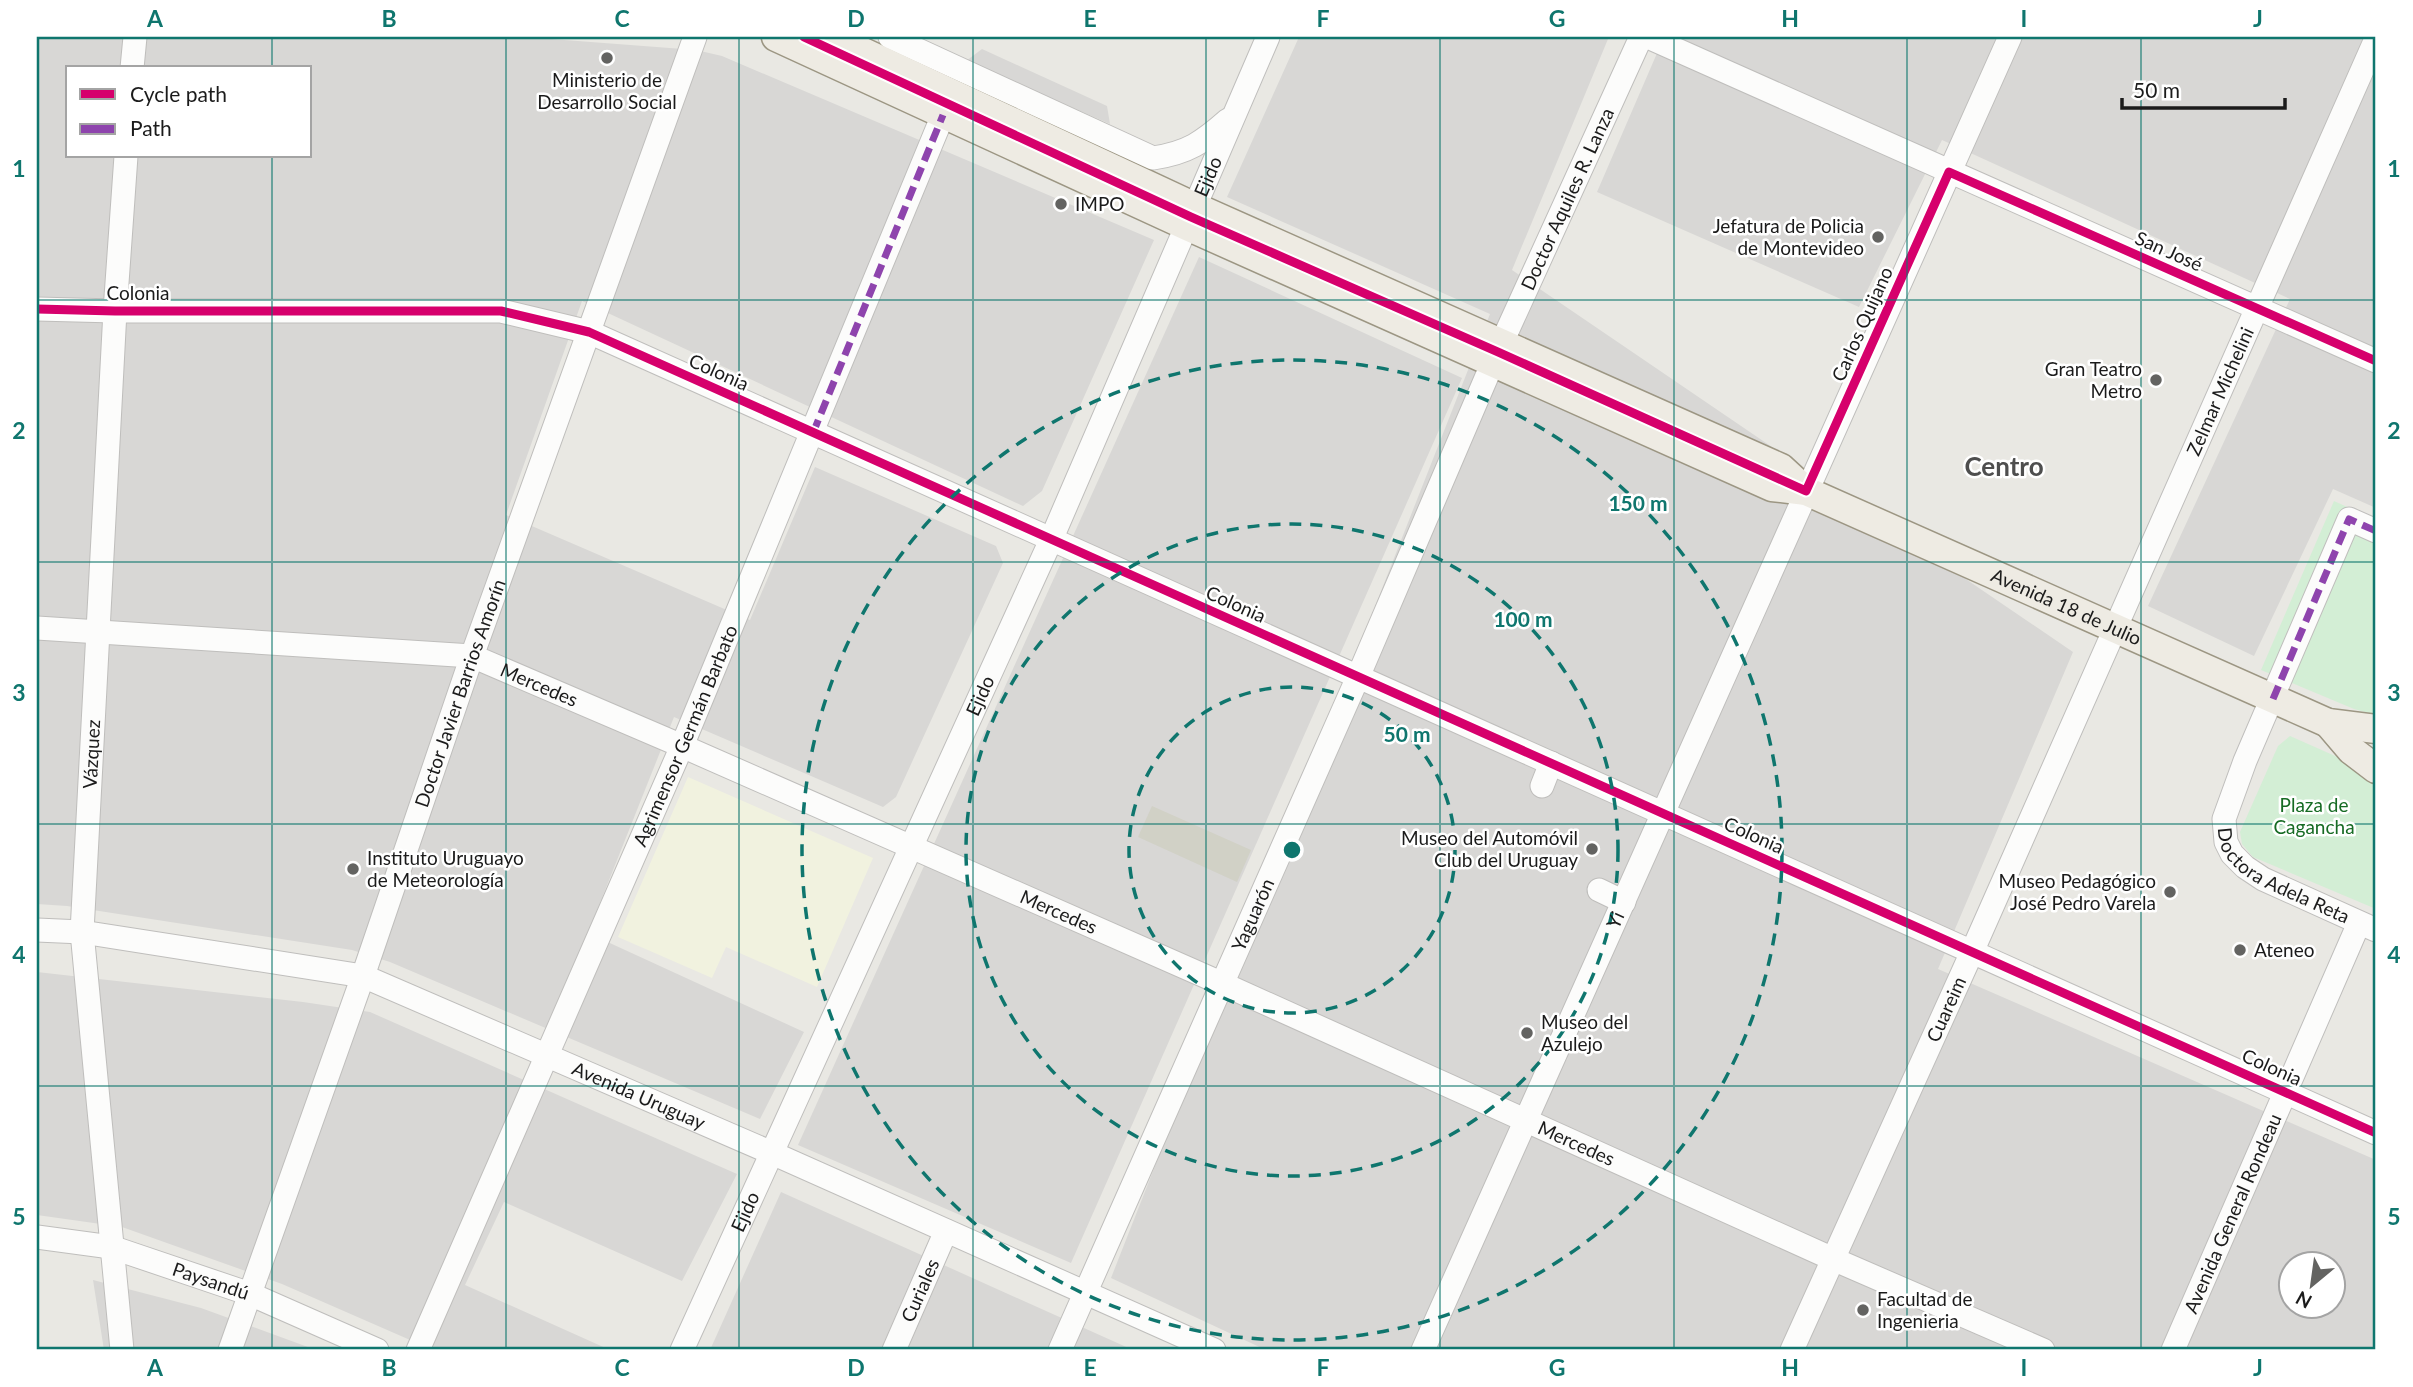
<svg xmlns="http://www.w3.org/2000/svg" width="2413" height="1387" viewBox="0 0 2413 1387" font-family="Lato,sans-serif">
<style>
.residential{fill:#d8d7d5;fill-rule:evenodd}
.education{fill:#f1f2df}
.construction{fill:#d1d1c6}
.park{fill:#d3eed5}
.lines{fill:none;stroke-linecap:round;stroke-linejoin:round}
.minor-casing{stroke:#bfbebc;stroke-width:25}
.major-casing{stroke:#9c9683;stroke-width:31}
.minor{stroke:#fcfcfb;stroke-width:23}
.major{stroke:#eeebe3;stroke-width:28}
.quiet{stroke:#8e44ad;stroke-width:7;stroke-dasharray:14 7;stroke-linecap:butt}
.cycleway-casing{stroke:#fff;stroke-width:13}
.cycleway{stroke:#d6006c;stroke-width:9}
.grid{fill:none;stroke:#0f766e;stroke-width:2;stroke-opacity:0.55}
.ring{fill:none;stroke:#0f766e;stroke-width:3.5;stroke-dasharray:12 9}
.poi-dot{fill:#636361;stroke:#fff;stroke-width:2.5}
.labels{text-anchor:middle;stroke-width:5;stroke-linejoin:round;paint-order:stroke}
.poi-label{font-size:19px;fill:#1b1b1b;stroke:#fff;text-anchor:start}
.street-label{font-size:19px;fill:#1b1b1b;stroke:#fff}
.park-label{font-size:19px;fill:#176b24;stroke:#fff}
.district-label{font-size:26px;font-weight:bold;fill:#4e4e4e;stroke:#fff}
.centre{fill:#0f766e;stroke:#fff;stroke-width:3.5}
.ring-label{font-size:21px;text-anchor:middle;font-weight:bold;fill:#0f766e;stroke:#fff;stroke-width:5;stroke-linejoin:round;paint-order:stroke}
.neatline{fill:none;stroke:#0f766e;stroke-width:2.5}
.grid-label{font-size:23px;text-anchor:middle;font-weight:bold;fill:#0f766e}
</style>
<rect width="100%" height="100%" fill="#e9e8e3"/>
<g class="residential">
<path d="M37,37h488l171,13 26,6 432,184 -112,251 -19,15 -441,-205 -76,214 244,105 65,-153 181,79 7,17 -107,234 -13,10 -209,-90 -86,216 216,99 -44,87 -370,-157 -38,-12 -285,-44 -30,-2zM68,68h242v88h-242z"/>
<path d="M1299,37h305l4,2 -96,231 561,382 -135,317 438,191v190h-1110l-155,-72 379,-964 -263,-117zM2290,1264h42v42h-42z"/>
<path d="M1664,37h712v471l-43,-19 -79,167 -106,-50 142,-307 -348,-159 -83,167 -262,-115z"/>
<path d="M982,49l125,57 3,18 -144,-63z"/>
<path d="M1199,257l263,121 -391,885 -273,-118z"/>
<path d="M37,972l266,30 67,10 367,162 -55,107 -178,-79 -39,83 145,65h-177l-151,-66 -160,-57 -85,-12z"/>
<path d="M781,1192l352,158h-423z"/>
<path d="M93,1280l108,28 115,42h-212z"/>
</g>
<path class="education" d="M688,777l185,81 -56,129 -91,-40 -14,31 -94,-41z"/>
<path class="construction" d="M1152,806l99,44 -14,32 -99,-45z"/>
<g class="park">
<path d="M2334,501l42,19v195l-22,-6 -93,-39z"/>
<path d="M2290,736l61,27 25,18v128l-123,-52 -11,-13 -2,-12 38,-86z"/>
</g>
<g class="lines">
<g class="minor-casing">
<g id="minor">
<path d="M890,37l263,121c35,-5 50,-16 75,-38"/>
<path d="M1648,37l728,324"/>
<path d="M132,68l3,-31"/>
<path d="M37,309l78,2h386l88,21 1787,801"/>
<path id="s1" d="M2376,531l-27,-12 -104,242 -21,58 2,23 6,12 13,13 18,12 113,51"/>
<path id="s2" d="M37,628l435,28 210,90 541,238 610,275 210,91"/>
<path d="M1542,786l9,-23"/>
<path d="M1599,890l25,12"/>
<path id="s3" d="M37,930l45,2 281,44 409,177 442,197"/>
<path id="s4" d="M37,1237l74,10 139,47 127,56"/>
<path id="s5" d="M122,1350l-40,-418 33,-621 11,-155"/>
<path id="s6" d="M230,1350l133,-374 109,-320 223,-619"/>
<path id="s7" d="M418,1350l264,-604 261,-631"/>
<path id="s8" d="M682,1350l369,-810 217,-503"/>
<path id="s9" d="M894,1350l52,-119"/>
<path id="s10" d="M1060,1350l298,-673 135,-315 148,-325"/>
<path id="s11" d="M1423,1350l587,-1313"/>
<path id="s12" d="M1792,1350l180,-398 404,-913"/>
<path id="s13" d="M2173,1350l186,-427"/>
</g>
</g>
<g class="major-casing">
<g id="major">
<path id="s14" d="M776,37l411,189 585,261 34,4 522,232 48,6"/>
<path d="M831,37l364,170 586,261 25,23"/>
<path d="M2328,723l23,27 25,19"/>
</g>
</g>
<use href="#minor" class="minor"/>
<use href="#major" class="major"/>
<g class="quiet">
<path d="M813,433l130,-318"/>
<path d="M2273,699l76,-180 27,12"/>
</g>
<g class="cycleway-casing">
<g id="cycleway">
<path d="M804,37l387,180 307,135 308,139 143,-319 427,189"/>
<path d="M37,309l78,2h386l88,21 1787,801"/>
</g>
</g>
<use href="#cycleway" class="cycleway"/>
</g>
<path class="grid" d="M272,37v31M506,37v1313M739,37v1313M973,37v1313M1206,37v1313M1440,37v1313M1674,37v1313M1907,37v1313M2141,37v1313M272,156v1194M37,300h2339M37,562h2339M37,824h2339M37,1086h2339"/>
<g class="ring">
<circle cx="1292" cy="850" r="163"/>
<circle cx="1292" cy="850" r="326"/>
<circle cx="1292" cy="850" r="490"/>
</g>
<g class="poi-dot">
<circle cx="607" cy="58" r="7"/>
<circle cx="1061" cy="204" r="7"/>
<circle cx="1878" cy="237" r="7"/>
<circle cx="2156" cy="380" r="7"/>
<circle cx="1592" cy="849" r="7"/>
<circle cx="353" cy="869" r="7"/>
<circle cx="2170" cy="892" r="7"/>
<circle cx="2240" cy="950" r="7"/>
<circle cx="1527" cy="1033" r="7"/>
<circle cx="1863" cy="1310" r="7"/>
</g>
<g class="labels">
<g class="poi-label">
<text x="607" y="87" text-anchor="middle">Ministerio de<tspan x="607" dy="22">Desarrollo Social</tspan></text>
<text x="1075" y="211">IMPO</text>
<text x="1864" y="233" text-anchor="end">Jefatura de Policia<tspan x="1864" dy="22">de Montevideo</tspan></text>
<text x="2142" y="376" text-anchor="end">Gran Teatro<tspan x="2142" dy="22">Metro</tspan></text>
<text x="1578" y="845" text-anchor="end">Museo del Automóvil<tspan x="1578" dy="22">Club del Uruguay</tspan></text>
<text x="367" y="865">Instituto Uruguayo<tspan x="367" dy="22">de Meteorología</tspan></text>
<text x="2156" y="888" text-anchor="end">Museo Pedagógico<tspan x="2156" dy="22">José Pedro Varela</tspan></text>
<text x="2254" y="957">Ateneo</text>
<text x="1541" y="1029">Museo del<tspan x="1541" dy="22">Azulejo</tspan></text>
<text x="1877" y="1306">Facultad de<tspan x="1877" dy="22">Ingenieria</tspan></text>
</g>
<g class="street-label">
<text dy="7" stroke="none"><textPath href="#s8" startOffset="1286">Ejido</textPath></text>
<text dy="7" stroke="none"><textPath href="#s10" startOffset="1258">Doctor Aquiles R. Lanza</textPath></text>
<text transform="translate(2169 251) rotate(24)" y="7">San José</text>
<text x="138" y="300">Colonia</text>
<text transform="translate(1862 324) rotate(-66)" y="7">Carlos Quijano</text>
<text transform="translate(719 372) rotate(24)" y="7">Colonia</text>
<text dy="7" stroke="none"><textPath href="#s12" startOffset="1050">Zelmar Michelini</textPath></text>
<text transform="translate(1236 604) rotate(24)" y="7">Colonia</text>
<text dy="7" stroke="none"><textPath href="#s14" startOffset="1412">Avenida 18 de Julio</textPath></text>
<text dy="7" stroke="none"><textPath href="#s2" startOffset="509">Mercedes</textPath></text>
<text dy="7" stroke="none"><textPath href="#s6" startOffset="696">Doctor Javier Barrios Amorín</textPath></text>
<text dy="7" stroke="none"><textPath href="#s8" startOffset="719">Ejido</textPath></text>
<text dy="7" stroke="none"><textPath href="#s7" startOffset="670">Agrimensor Germán Barbato</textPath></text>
<text dy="7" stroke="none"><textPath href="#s5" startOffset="598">Vázquez</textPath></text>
<text transform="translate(1754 835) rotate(24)" y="7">Colonia</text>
<text dy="7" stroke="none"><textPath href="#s1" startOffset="444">Doctora Adela Reta</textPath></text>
<text dy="7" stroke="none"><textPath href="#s2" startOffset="1076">Mercedes</textPath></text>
<text dy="7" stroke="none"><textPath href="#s10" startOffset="476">Yaguarón</textPath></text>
<text dy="7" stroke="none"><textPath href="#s11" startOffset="471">Yi</textPath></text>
<text dy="7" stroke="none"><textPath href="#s12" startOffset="374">Cuareim</textPath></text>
<text transform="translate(2272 1067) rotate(24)" y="7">Colonia</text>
<text dy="7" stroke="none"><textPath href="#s3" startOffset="630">Avenida Uruguay</textPath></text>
<text dy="7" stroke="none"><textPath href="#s2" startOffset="1643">Mercedes</textPath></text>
<text dy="7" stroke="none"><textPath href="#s8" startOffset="152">Ejido</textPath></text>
<text dy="7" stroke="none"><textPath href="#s13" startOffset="149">Avenida General Rondeau</textPath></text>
<text dy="7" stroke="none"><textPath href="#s4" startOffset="180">Paysandú</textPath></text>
<text dy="7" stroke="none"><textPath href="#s9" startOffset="65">Curiales</textPath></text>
</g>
<g class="park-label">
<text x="2314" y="812">Plaza de<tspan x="2314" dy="22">Cagancha</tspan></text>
</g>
<g class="district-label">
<text x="2004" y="476">Centro</text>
</g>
</g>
<circle cx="1292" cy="850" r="10" class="centre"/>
<g class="ring-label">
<text x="1638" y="511">150 m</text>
<text x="1523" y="627">100 m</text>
<text x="1407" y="742">50 m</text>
</g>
<rect width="2413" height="1387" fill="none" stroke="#ffffff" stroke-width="77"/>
<rect x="66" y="66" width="245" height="91" fill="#ffffff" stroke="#a4a4a4" stroke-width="2"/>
<rect x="80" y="89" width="35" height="10" fill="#d6006c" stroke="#a4a4a4" stroke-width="2"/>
<text x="130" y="102" font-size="21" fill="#1b1b1b">Cycle path</text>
<rect x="80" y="124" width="35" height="10" fill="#8e44ad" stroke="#a4a4a4" stroke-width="2"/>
<text x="130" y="136" font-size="21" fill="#1b1b1b">Path</text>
<g transform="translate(2312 1285) rotate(209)"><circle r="33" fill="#ffffff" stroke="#a4a4a4" stroke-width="2"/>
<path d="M0-5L12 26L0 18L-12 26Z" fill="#636361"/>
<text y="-10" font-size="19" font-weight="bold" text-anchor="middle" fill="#1b1b1b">N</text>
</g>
<path d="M2122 98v10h163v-10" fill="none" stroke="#1b1b1b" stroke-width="3.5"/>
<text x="2133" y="98" font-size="21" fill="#1b1b1b" stroke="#ffffff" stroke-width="5" paint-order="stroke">50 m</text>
<rect x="38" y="38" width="2336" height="1310" class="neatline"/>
<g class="grid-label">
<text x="155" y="27">A</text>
<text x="389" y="27">B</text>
<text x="622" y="27">C</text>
<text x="856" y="27">D</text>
<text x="1090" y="27">E</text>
<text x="1323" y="27">F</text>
<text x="1557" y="27">G</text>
<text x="1790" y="27">H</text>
<text x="2024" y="27">I</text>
<text x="2258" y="27">J</text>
<text x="19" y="177">1</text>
<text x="2394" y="177">1</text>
<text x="19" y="439">2</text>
<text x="2394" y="439">2</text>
<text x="19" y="701">3</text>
<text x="2394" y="701">3</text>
<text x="19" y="963">4</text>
<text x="2394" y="963">4</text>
<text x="19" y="1225">5</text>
<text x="2394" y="1225">5</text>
<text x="155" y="1376">A</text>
<text x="389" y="1376">B</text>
<text x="622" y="1376">C</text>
<text x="856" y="1376">D</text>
<text x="1090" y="1376">E</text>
<text x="1323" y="1376">F</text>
<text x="1557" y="1376">G</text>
<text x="1790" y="1376">H</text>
<text x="2024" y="1376">I</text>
<text x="2258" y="1376">J</text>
</g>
</svg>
